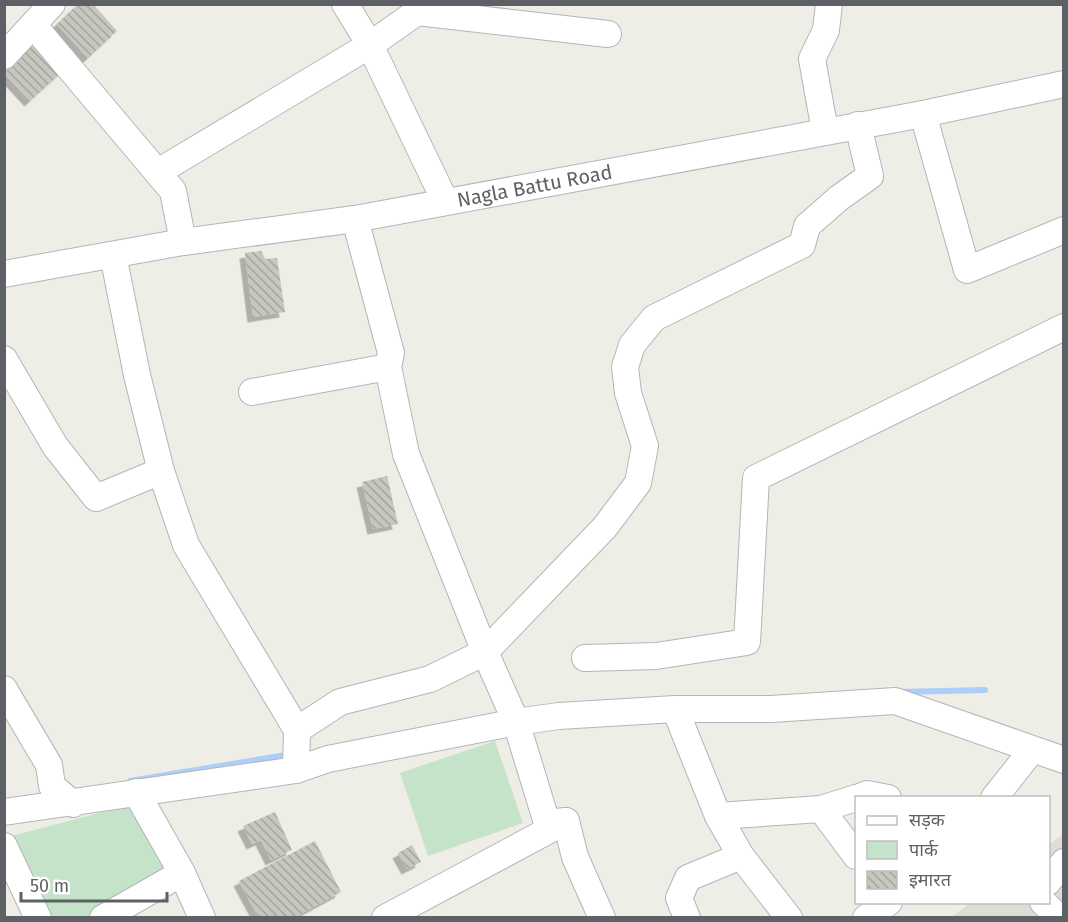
<svg xmlns="http://www.w3.org/2000/svg" width="1068" height="922" viewBox="0 0 1068 922" font-family="'Fira Sans','Noto Sans Devanagari',sans-serif">
<style>
.education{fill:#dedcd4}
.green{fill:#c5e3c8}
.lines{fill:none;stroke-linecap:round;stroke-linejoin:round}
.stream{stroke:#adcef7;stroke-width:6}
.building{fill:url(#building-back-hatch);filter:url(#shadow)}
.minor-casing{stroke:#b3b5b9;stroke-width:28}
.minor{stroke:#fff;stroke-width:26}
.labels{text-anchor:middle;stroke-width:5;stroke-linejoin:round;paint-order:stroke}
.street-label{font-size:20px;fill:#5d6065;stroke:#fff}
</style>
<defs>
<pattern id="building-back-hatch" width="6" height="6" patternUnits="userSpaceOnUse" patternTransform="scale(1.5)"><rect width="6" height="6" fill="#c7c7c0"/><path d="M-1 5l2 2M0 0l6 6M5-1l2 2" fill="none" stroke="#a5a5a0"/></pattern>
<filter id="shadow"><feDropShadow dx="-5.5" dy="5.5" stdDeviation="0" flood-color="#0004"/></filter>
</defs>
<rect width="100%" height="100%" fill="#eeede6"/>
<path class="education" d="M1063,834v83l-113,1 20,-15 78,-1 1,-57z"/>
<g class="green">
<path d="M495,741l28,82 -95,33 -28,-83z"/>
<path d="M137,803l35,67 -84,47h-39l-37,-81z"/>
</g>
<g class="lines">
<g class="stream">
<path d="M901,692l84,-2"/>
<path d="M130,781l162,-27"/>
</g>
</g>
<g class="building">
<path d="M78,4h15l24,27 -29,27 -31,-34z"/>
<path d="M38,41l26,29 -34,31 -26,-28z"/>
<path d="M261,251l4,8 12,-1 8,54 -32,5 -8,-64z"/>
<path d="M387,476l11,48 -25,5 -11,-47z"/>
<path d="M275,812l17,38 -21,10 -10,-20 -9,4 -9,-18z"/>
<path d="M315,841l26,51 -48,26h-34l-20,-37z"/>
<path d="M412,845l9,17 -14,7 -9,-16z"/>
</g>
<g class="lines">
<g class="minor-casing">
<g id="minor">
<path d="M345,4l25,41 75,156"/>
<path d="M34,26l139,165 10,51"/>
<path d="M4,56l48,-52"/>
<path d="M923,114l44,156 97,-40"/>
<path d="M825,131l-13,-72 14,-29 3,-26"/>
<path d="M158,172l212,-127 47,-33 191,22"/>
<path d="M355,219l36,134 -3,14 18,87 79,198 31,70 31,101 19,-2 -181,97"/>
<path d="M113,255l24,120 24,96 25,74 111,185 -1,40"/>
<path id="s1" d="M4,274l179,-32 172,-23 568,-105 141,-30"/>
<path d="M4,359l51,87 41,52 65,-27"/>
<path d="M252,392l136,-25"/>
<path d="M585,658l71,-2 91,-14 9,-164 308,-151"/>
<path d="M4,689l45,76 3,21 21,18"/>
<path d="M675,709l43,107 103,-7 35,-11"/>
<path d="M297,730l43,-28 90,-23 55,-27 120,-125 33,-44 7,-37 -17,-53 -3,-26 7,-22 22,-27 148,-73 5,-19 32,-28 31,-22 -12,-51"/>
<path d="M136,792l46,81 20,45"/>
<path d="M857,798l10,-4 21,4"/>
<path d="M994,798l38,-48"/>
<path d="M821,809l35,47"/>
<path d="M4,812l292,-42 32,-11 188,-37 43,-6 116,-7h96l124,-8 169,59"/>
<path d="M718,816l23,40 48,62"/>
<path d="M566,821l9,36 27,61"/>
<path d="M4,846l34,72"/>
<path d="M1048,882l16,-20"/>
<path d="M1043,902l16,16"/>
<path d="M103,918l79,-45"/>
<path d="M687,918l-8,-20 9,-20 53,-22"/>
<path d="M866,918l23,-16"/>
</g>
</g>
<use href="#minor" class="minor"/>
</g>
<g class="labels">
<g class="street-label">
<text dy="7" stroke="none"><textPath href="#s1" startOffset="538">Nagla Battu Road</textPath></text>
</g>
</g>
<rect width="1068" height="922" fill="none" stroke="#5d6065" stroke-width="12"/>
<rect x="855" y="796" width="195" height="108" fill="#ffffff" stroke="#bebfc1" stroke-width="1.5"/>
<rect x="867" y="816" width="30" height="9" fill="#ffffff" stroke="#bebfc1" stroke-width="1.5"/>
<text x="909" y="826" font-size="18" fill="#5d6065">सड़क</text>
<rect x="867" y="841" width="30" height="18" fill="#c5e3c8" stroke="#bebfc1" stroke-width="1.5"/>
<text x="909" y="856" font-size="18" fill="#5d6065">पार्क</text>
<rect x="867" y="871" width="30" height="18" fill="url(#building-back-hatch)" stroke="#bebfc1" stroke-width="1.5"/>
<text x="909" y="886" font-size="18" fill="#5d6065">इमारत</text>
<path d="M21 892v9h146v-9" fill="none" stroke="#5d6065" stroke-width="3"/>
<text x="30" y="892" font-size="18" fill="#5d6065" stroke="#ffffff" stroke-width="4.5" paint-order="stroke">50 m</text>
</svg>
